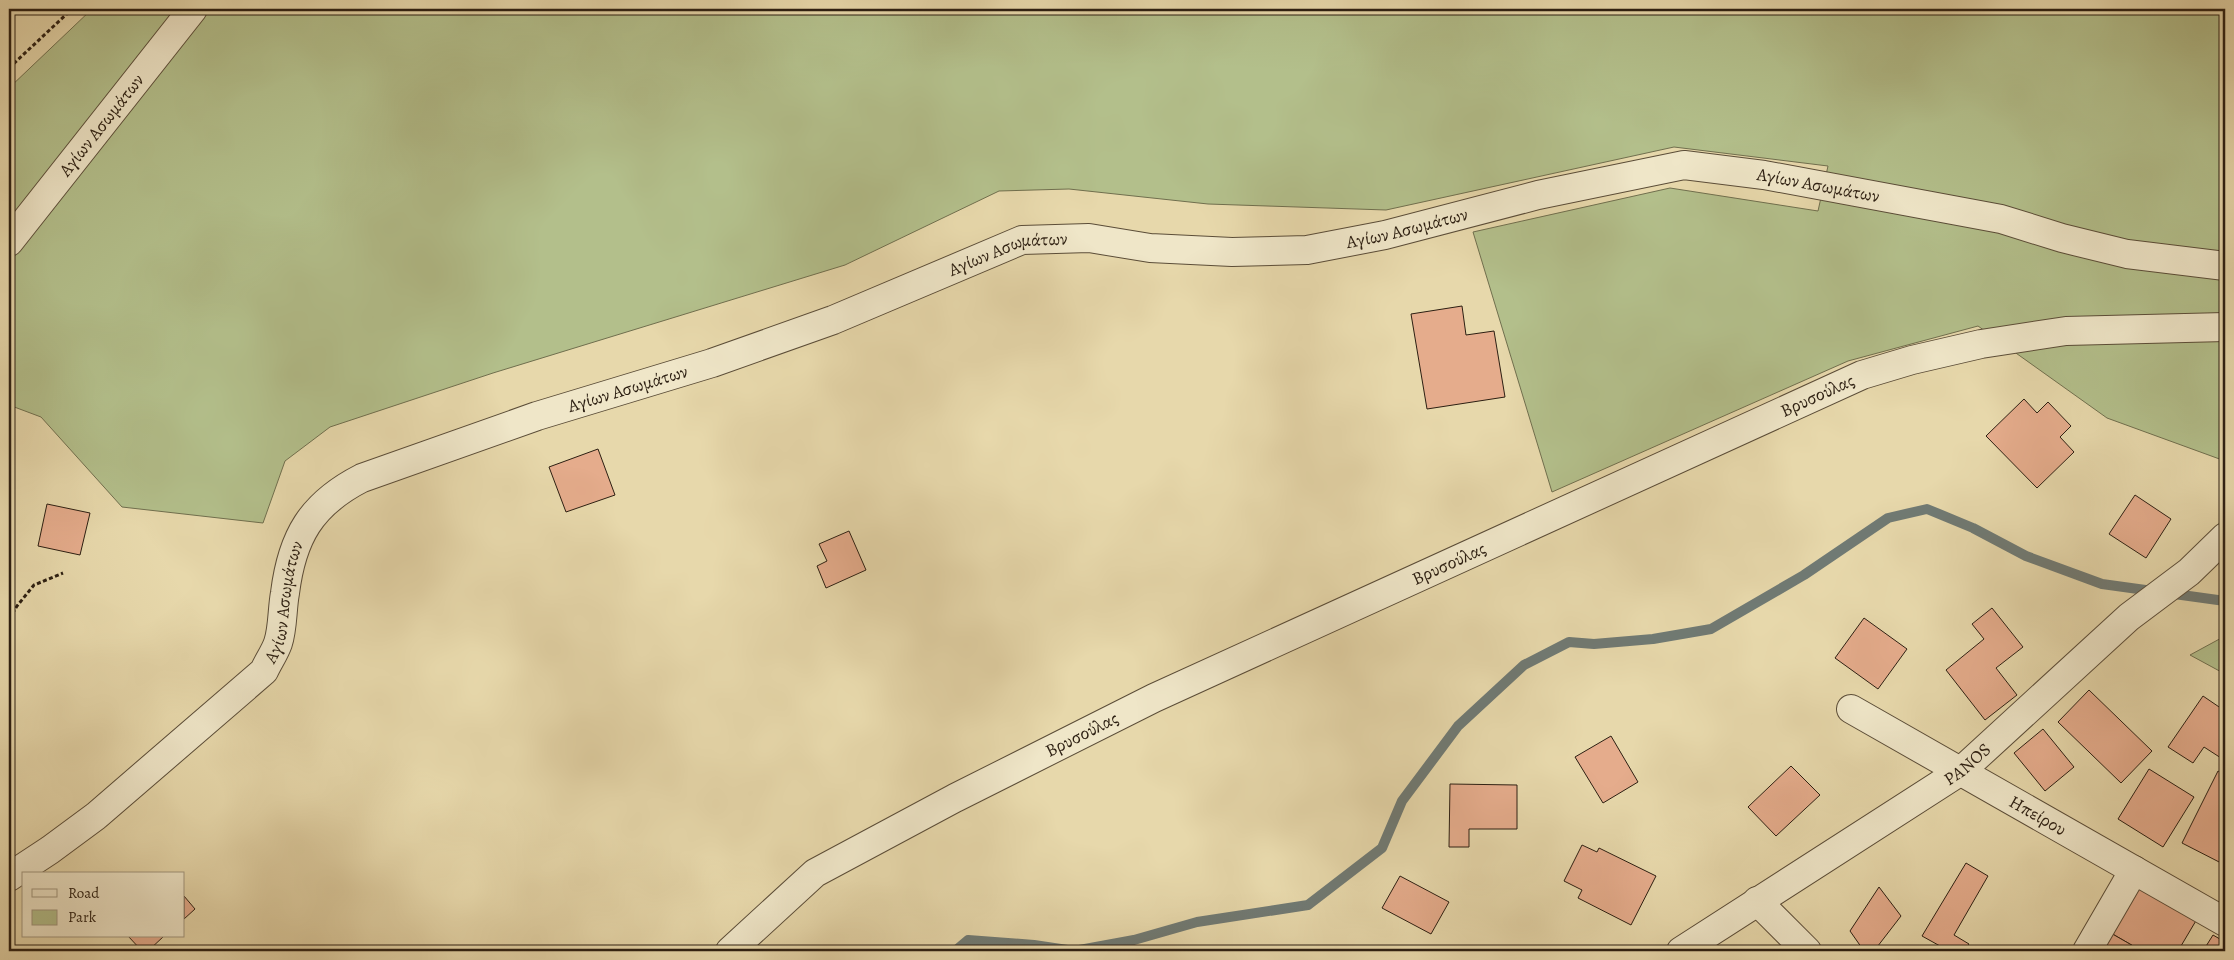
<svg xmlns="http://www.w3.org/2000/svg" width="2234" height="960" viewBox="0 0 2234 960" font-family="Alegreya,serif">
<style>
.green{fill:#b3bf8b;stroke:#706f4e}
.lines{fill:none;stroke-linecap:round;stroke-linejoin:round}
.stream{stroke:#707a74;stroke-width:10}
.building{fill:#e5ac8c;stroke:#2c1f12}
.minor-casing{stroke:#5b4d38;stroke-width:30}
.path{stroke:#2c1f12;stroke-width:3;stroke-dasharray:4 2.5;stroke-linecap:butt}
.minor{stroke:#efe6c8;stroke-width:28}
.labels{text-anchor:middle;stroke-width:4;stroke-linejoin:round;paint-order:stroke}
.street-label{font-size:18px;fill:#2c1f12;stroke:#efe6c8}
</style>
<rect width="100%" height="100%" fill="#e7d8ab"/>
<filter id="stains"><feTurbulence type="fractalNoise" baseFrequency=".004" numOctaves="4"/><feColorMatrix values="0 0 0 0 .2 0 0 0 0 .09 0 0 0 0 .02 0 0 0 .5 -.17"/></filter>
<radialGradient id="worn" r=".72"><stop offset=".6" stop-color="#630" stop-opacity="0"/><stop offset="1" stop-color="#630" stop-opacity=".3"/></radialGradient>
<g class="green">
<path d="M92,9h2133v452l-118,-43 -129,-92 -130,35 -296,131 -79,-260 197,-44 148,23 10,-45 -154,-19 -288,63 -178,-6 -139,-15 -70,2 -154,74 -352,108 -163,54 -45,34 -22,62 -141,-16 -81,-90 -32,-12v-317z"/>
<path d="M2225,636v38l-35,-19z"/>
</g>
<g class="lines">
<path class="stream" d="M955,951l13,-11 66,5 40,6 60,-11 63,-18 111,-17 74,-57 20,-47 56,-75 66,-61 45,-23 25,2 59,-5 58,-10 93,-54 84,-57 39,-9 46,19 53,28 76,28 123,17"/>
</g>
<g class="building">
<path d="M1462,306l4,29 28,-4 11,66 -78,12 -16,-95z"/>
<path d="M2024,399l13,14 11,-11 23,24 -11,11 14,15 -37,36 -51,-52z"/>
<path d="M598,449l17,46 -49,17 -17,-45z"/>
<path d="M2135,495l36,24 -25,39 -37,-24z"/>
<path d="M47,504l43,9 -10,42 -42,-9z"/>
<path d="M849,531l17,39 -40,18 -9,-22 10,-5 -8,-17z"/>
<path d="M1992,608l31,39 -27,21 21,27 -32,25 -39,-50 38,-31 -12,-15z"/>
<path d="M1864,618l43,31 -29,40 -43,-31z"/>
<path d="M2089,690l63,61 -31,32 -63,-61z"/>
<path d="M2203,696l22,15v41l-4,6 -17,-11 -11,16 -25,-16z"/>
<path d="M2043,729l31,38 -29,24 -31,-38z"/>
<path d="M1611,736l27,46 -35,21 -28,-46z"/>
<path d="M1791,766l29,29 -44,41 -28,-29z"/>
<path d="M2149,769l45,28 -31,50 -45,-28z"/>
<path d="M2218,771l7,4v90l-43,-22z"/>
<path d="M1450,784l67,1v44h-48v18h-20z"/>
<path d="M1582,845l15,7 2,-4 57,28 -25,49 -53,-27 4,-8 -18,-9z"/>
<path d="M1966,863l22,13 -34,59 15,9 -5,7h-15l-27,-15z"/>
<path d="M1400,876l49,26 -18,32 -49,-26z"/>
<path d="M2138,883l59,36 -19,32h-36l-33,-19z"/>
<path d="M1879,887l22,29 -27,35h-10l-14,-20z"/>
<path d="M184,896l11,13 -11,10z"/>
<path d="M2109,932l33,19h-45z"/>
<path d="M2213,935l12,7v9h-22z"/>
<path d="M128,936h36l-16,15h-6z"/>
</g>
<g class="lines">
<g class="minor-casing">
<g id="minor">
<path id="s1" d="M9,242l184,-233"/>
<path id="s2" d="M1851,709l374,213"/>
<path id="s3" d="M9,877l41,-27 46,-34 168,-145c4,-9 11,-19 14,-28 5,-15 4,-34 7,-50 7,-56 26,-89 77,-115l175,-62 175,-53 121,-43 189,-80 67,-2 61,10 82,4 75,-2 78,-15 153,-40 146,-30 80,10 237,44 61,19 65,16 98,12"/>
<path d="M1757,901l50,50"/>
<path id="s4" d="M730,951l85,-78 140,-75 199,-100 708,-323 50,-15 69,-16 85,-13 159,-4"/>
<path id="s5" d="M1681,951l280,-180 168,-154 60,-45 36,-35"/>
<path d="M2087,951l47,-81"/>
</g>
</g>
<g class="path">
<path d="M9,68l63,-59"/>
<path d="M9,619l8,-13 17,-21 29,-12"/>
</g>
<use href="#minor" class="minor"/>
</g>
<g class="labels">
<g class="street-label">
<text dy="6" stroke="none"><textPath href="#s1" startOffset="149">Αγίων Ασωμάτων</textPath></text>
<text dy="6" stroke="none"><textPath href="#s3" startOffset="2066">Αγίων Ασωμάτων</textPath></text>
<text dy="6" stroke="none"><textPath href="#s3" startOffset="1646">Αγίων Ασωμάτων</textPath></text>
<text dy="6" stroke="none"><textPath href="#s3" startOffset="1241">Αγίων Ασωμάτων</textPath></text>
<text dy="6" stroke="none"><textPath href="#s3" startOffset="836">Αγίων Ασωμάτων</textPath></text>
<text dy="6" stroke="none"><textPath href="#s4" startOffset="1226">Βρυσούλας</textPath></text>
<text dy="6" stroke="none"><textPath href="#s4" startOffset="821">Βρυσούλας</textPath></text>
<text dy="6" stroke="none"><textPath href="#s3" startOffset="401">Αγίων Ασωμάτων</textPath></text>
<text dy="6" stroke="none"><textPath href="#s4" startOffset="416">Βρυσούλας</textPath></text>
<text dy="6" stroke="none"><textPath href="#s5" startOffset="342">PANOS</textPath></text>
<text dy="6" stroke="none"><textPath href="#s2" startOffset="215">Ηπείρου</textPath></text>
</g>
</g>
<rect width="2234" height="960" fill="none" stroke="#e7d8ab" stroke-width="30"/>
<rect x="10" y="10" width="2214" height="940" fill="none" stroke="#2c1f12" stroke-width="2.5"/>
<rect x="15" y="15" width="2204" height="930" fill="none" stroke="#2c1f12"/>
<rect x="22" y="872" width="162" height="65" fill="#efe6c8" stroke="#a1967f"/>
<rect x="32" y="889" width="25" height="8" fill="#efe6c8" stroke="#a1967f"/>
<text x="68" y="898" font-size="15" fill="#2c1f12">Road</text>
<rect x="32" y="910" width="25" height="15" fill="#b3bf8b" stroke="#a1967f"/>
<text x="68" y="922" font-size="15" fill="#2c1f12">Park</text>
<rect width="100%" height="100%" filter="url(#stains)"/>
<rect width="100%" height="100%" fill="url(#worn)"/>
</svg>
